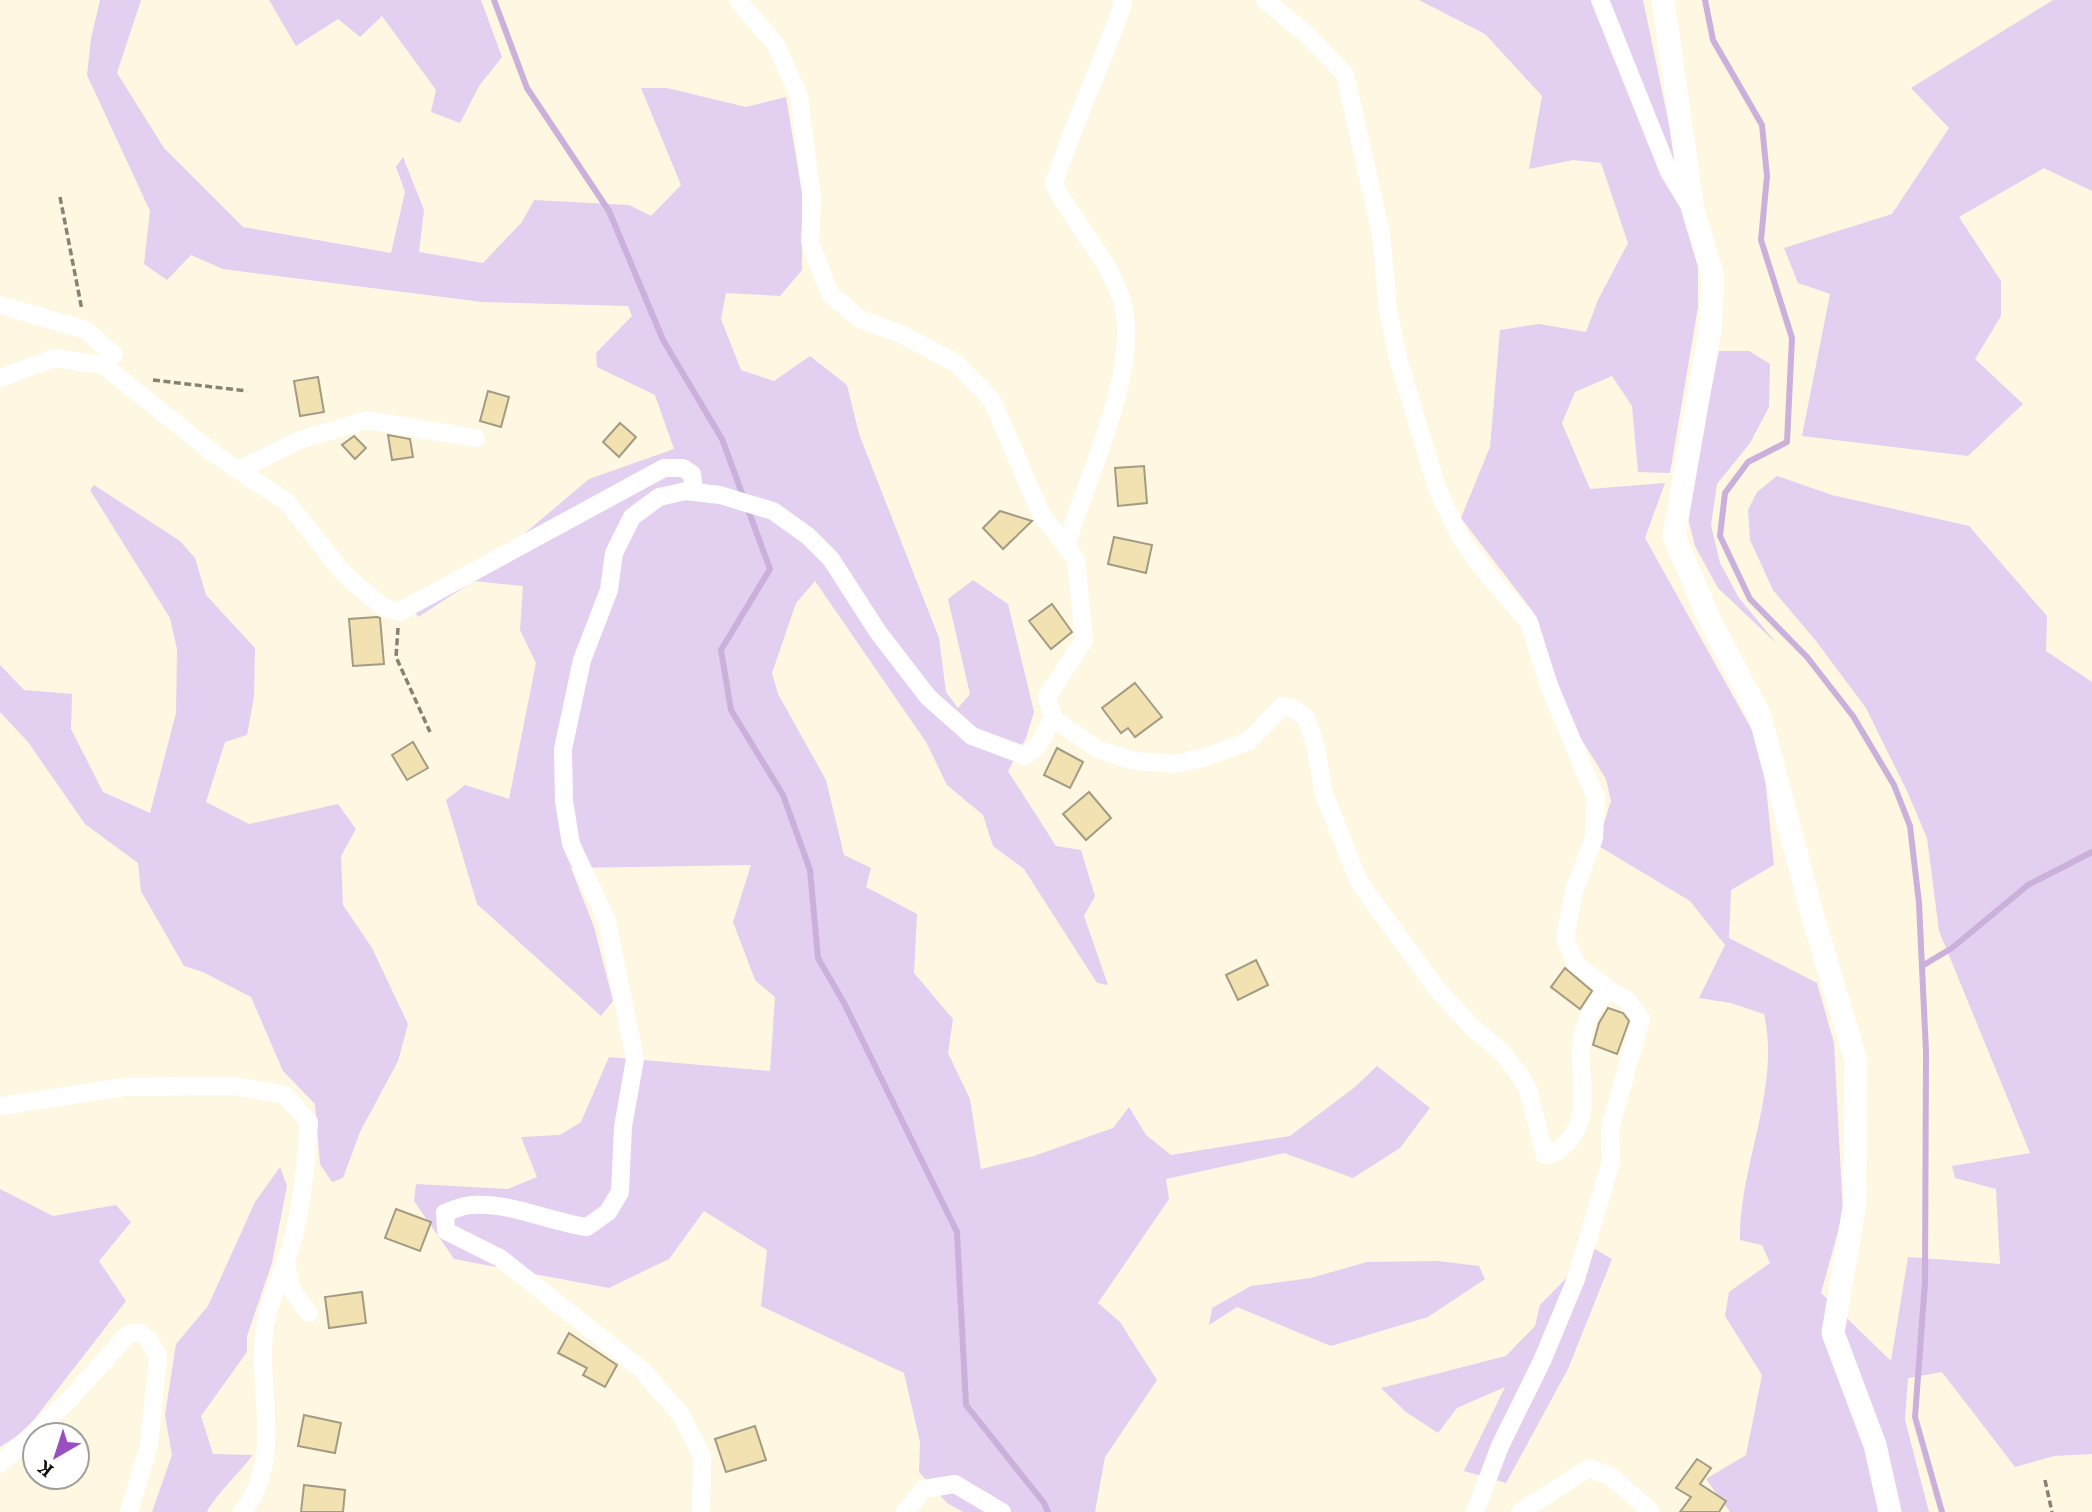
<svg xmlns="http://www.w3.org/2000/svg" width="2092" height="1512" viewBox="0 0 2092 1512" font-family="Lora,serif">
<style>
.green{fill:#e3cff0}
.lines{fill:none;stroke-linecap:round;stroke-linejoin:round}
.stream{stroke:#cab0da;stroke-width:6}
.building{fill:#f2e2b1;stroke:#a39b83;stroke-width:2}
.path{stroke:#878273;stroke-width:3.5;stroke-dasharray:7 3.5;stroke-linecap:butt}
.minor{stroke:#fff;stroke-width:18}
.tertiary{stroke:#fff;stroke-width:23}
</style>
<rect width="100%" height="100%" fill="#fef7e2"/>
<g class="green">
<path d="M100,0h41l-24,73 47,75 79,79 148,26 14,-61 -9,-25 7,-10 21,53 -5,42 64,11 39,-41 12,-22 95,5 22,11 30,-31 -40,-97h26l79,19 40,-10 16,96v77l-22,26 -54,-3 -5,26 20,51 33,11 36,-25 37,29 12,49 80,204 7,54 12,16 12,-14 -22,-95 25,-19 35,24 26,108 -8,26 -18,33 48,75 25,4 14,46 -11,20 24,69 -11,-2 -73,-114 -31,-23 -10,-31 -36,-30 -21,-43 -111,-161 -19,22 -24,70 6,21 48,86 18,75 27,13 -5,19 51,27 -3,59 39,46 -5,34 22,46 11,70 53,-13 79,-28 16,-21 17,28 25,20 119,-19 65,-49 22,-21 53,42 -30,40 -47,30 -69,-25 -118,26 3,20 -71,104 22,19 37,58 -52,77 -10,55h-132l-16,-9 -28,-31 1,-30 -16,-69 -143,-67 6,-56 -63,-39 -35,48 -60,29 -155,-29 -40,-58 2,-17 92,5 29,-12 -16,-40 39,-2 21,-13 28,-65 161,14 5,-74 -20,-17 -22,-58 18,-57 -180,3 23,59 19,74 -12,15 -124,-112 -31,-104 19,-15 44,14 27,-136 -16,-33 3,-44 -49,-5 -56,36 -10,-19 110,-59 71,-60 85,-30 -19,-54 -58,-28 -1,-14 36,-37 -4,-10 -146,-4 -259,-33 -32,-14 -24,25 -23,-16 6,-53 -63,-136 4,-36z"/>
<path d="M269,0h212l21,57 -23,29 -19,37 -29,-11 5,-22 -54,-74 -22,21 -22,-18 -42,27z"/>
<path d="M1419,0h224l55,263v44l-28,166 -32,-1 -6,-66 -20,-30 -37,16 -13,31 28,66 75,-6 -20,55 117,210 12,117 -43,25 -2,48 88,45 17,60 9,170 -22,80 70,68 17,-104 92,7 -4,-75 -41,-11 -3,-12 78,-13 -91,-222 -12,-93 -20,-47 -41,-83 -50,-67 -43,-51 -23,-50 -2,-30 9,-18 20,-16 55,19 137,31 78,90 -1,35 46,31v772l-38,2 -39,11 -73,-95 -34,6 -3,42 24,92h-199l-24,-33 40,-24 16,-80 -37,-59 4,-24 41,-29 -8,-18 -22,-5c-1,-75 41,-151 24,-226l-33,-11 -32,-5 26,-53 -35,-44 -93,-56 14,-44 -5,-22 -34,-55 -38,-111 -73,-95 29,-71 10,-117 39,-6 47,8 12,-32 30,-57 -27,-80 -28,-3 -44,9 13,-73 -57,-62z"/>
<path d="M2053,0h39v191l-48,-23 -85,49 42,64v35l-26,43 48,45 -55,52 -166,-20 28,-142 -32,-11 -14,-35 108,-34 57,-86 -38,-40z"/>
<path d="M1719,351h30l21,13 -1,43 -19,36 -33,41 -6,41 9,38 19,35 38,46 -59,-56 -23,-42 -9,-36z"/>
<path d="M94,485l86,56 15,17 11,37 49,53 -1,49 -7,38 -22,7 -19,60 43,22 89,-20 18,25 -15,27 2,49 29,43 36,76 -10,37 -38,71 -17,46 -11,4 -12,-18 -5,-60 -32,-33 -32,-74 -48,-25 -19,-6 -43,-75 -3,-28 -53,-39 -57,-82 -28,-30v-47l24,25 48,4 -1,35 32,63 47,21 26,-100 1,-64 -7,-31 -80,-128z"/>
<path d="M280,1167l7,19 -15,77 -25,73v16l-46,64 12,38 40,1c-10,13 -43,47 -46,57h-55l20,-57 -7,-40 11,-71 32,-38 47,-104z"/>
<path d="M0,1189l53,27 63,-11 15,17 -32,39 27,40 -100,129 -26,17z"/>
<path d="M1595,1249l17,10 -44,110 -62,114 -42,-12 41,-84 -48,21 -19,25 -32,-21 -25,-24 125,-32 29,-30 5,-21z"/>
<path d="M1438,1261l41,5 6,13 -57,38 -97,29 -94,-39 -28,18 3,-17 39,-22 60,-8 56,-16z"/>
</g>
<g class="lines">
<g class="stream">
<path d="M494,0l33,88 82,123 54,129 59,99 48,130 -49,81 10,60 52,85 27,75 8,88 26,45 113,229 9,173 78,98 4,9"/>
<path d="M1705,0l8,40 49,85 5,51 -6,64 31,98 -5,104 -39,20 -23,31 -5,43 30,63 57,58 46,59 41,69 16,41 9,77 7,149 -1,230 -10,135 27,95"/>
<path d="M1922,966l30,-18 76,-63 64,-33"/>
</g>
</g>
<g class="building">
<path d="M318,377l6,35 -24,4 -6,-35z"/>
<path d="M488,391l21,6 -8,30 -21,-6z"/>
<path d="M620,423l16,14 -17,20 -16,-15z"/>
<path d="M388,435l22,4 3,18 -21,3z"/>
<path d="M354,436l12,12 -11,11 -13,-14z"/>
<path d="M1144,466l3,37 -29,3 -3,-38z"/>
<path d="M1000,511l32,10 -29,28 -20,-21z"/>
<path d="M1114,537l38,8 -6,28 -38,-9z"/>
<path d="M1052,604l20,28 -21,17 -22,-28z"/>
<path d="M377,617l3,1 4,46 -31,2 -4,-47z"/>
<path d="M1135,683l27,34 -27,20 -7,-9 -7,5 -19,-25z"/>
<path d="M413,742l15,26 -21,12 -15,-25z"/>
<path d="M1057,748l26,14 -13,26 -26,-13z"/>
<path d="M1089,792l22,26 -25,22 -23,-26z"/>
<path d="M1256,960l12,25 -30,15 -12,-25z"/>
<path d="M1565,968l27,23 -12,18 -29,-22z"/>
<path d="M1608,1008l15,5 6,8 -12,33 -24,-9 6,-22z"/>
<path d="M396,1209l35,13 -11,29 -35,-13z"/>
<path d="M362,1292l4,31 -37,5 -4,-31z"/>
<path d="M569,1333l48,32 -12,22 -22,-12 4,-7 -29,-15z"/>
<path d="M304,1415l37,8 -6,30 -37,-7z"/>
<path d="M755,1426l11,34 -40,12 -11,-33z"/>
<path d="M1697,1459l14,9 -11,16 26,17 -7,11h-39l11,-15 -15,-9z"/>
<path d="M304,1485l41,5 -2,22h-42z"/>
</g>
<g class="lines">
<g class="path">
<path d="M60,197l22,113"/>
<path d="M153,380l94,11"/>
<path d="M398,628l-2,29 34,75"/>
<path d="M2045,1480l7,32"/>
</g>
<g class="minor">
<path d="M738,0l38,45 23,51 13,104 -2,42 20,52 30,25 41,15 55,29 36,37 49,114 35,45 8,81 -37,57 6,21 44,31 37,12 42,3 30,-7 43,-16 34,-35 11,3 12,9 10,29 7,44 36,91 77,106 37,40 28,23 20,26 7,12 17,66c10,-1 16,-6 23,-13 23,-28 12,-57 13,-89 0,-24 10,-48 28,-63l18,10 14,19 -31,109 1,34 -35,117 -34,82 -42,85 -25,66"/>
<path d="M1265,0l40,33 40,41 36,159 7,77 11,52 38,126 23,49 28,38 41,47 19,61 48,115 -2,40 -19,50 -10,49 11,27 33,26"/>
<path d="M1600,0l69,172 22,36"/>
<path d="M0,305l86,25 28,25 -11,10 -49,-7 -54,20"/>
<path d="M103,365l114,91 70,46 58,73 38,32 16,5 265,-144h19l9,6 2,18"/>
<path d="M238,470l62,-30 67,-20 109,18"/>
<path d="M1066,547c19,-67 74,-174 57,-242 -11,-43 -50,-82 -69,-121 19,-61 48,-119 69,-180l-1,-4"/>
<path d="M0,1106l125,-19 110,-1 50,9 24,27c-3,42 -7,87 -19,127 -12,39 -27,59 -27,103 -1,54 17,114 -21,160"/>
<path d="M285,1260l7,30 17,23"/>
<path d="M0,1464l70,-65 58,-65 11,-2 10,8 9,17 -9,88 -20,67"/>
<path d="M701,1512l1,-56 -21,-41 -39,-45 -142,-112 -54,-27 -1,-18c8,-3 18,-8 27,-8 39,-3 77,17 115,22l21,-15 12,-20 3,-65 12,-68 -28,-138 -36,-77 -7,-43 -1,-52 19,-89 27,-70 5,-37 18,-36 27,-20 27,-6 34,4 53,16 35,25 23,23 47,73 50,65 44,39 54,20 13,-12 14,-26"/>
<path d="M905,1512l19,-23 31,-5 47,28"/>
<path d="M1520,1512l69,-44 23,9 39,35"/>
</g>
<path class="tertiary" d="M1663,0l30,210 20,67 -3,53 -36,206 36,85 50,95 53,201 43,144 -1,141 -22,131 42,112 15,67"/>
</g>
<g transform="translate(56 1456) rotate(219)"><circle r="33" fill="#ffffff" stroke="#a09f9b" stroke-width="2"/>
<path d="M0-5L12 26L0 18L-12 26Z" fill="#9a4fc1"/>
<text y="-10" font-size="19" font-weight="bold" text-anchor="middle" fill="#110e06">K</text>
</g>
</svg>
